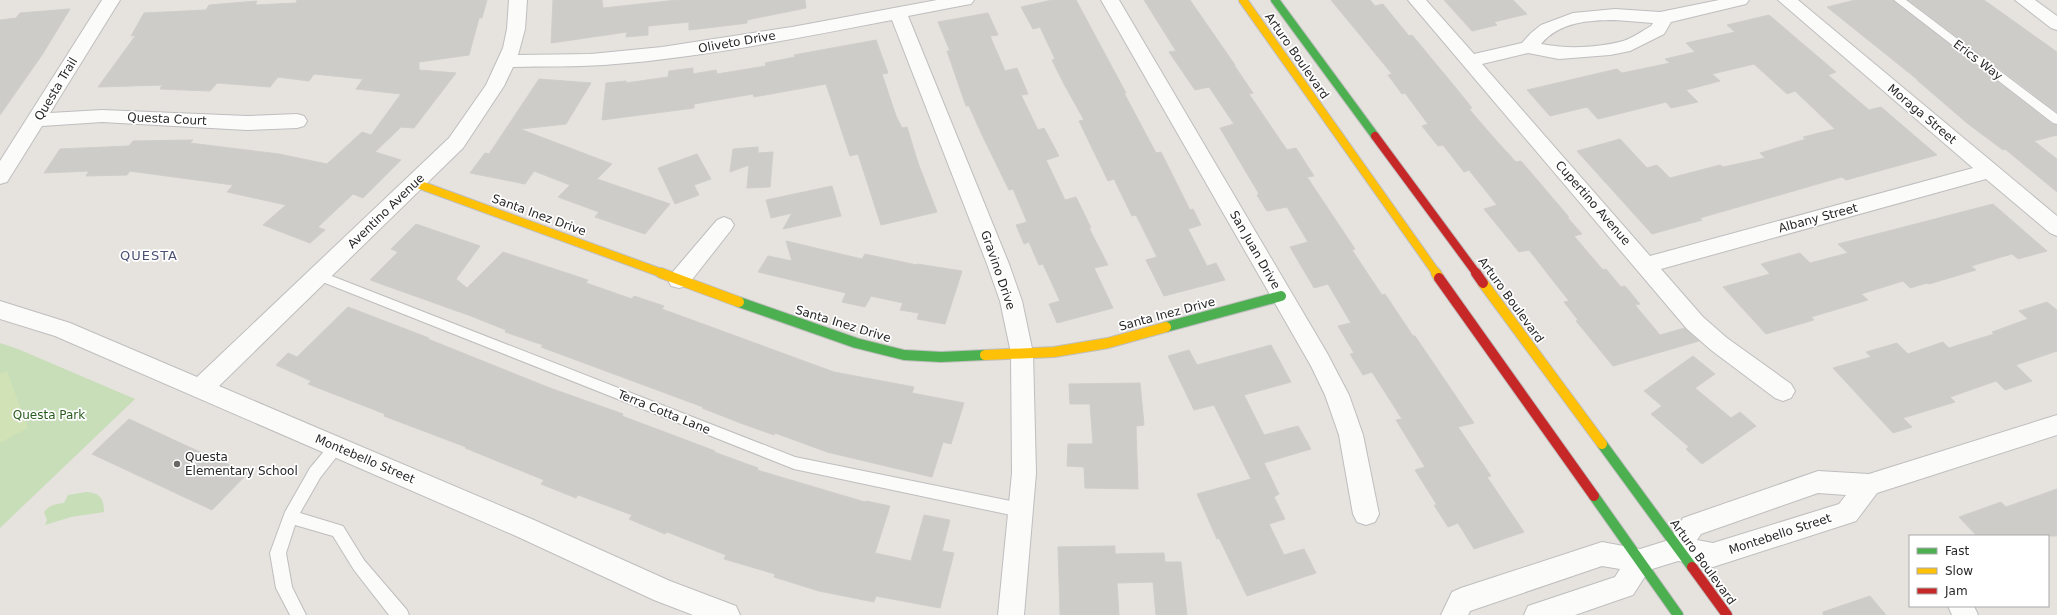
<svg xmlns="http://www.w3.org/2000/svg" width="2057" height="615" viewBox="0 0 2057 615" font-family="'DejaVu Sans',sans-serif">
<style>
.green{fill:#c7deb9}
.pitch{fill:#d0e2b6}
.building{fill:#ceccc9;stroke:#d0ceca}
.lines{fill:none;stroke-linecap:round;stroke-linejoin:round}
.lane-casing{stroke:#bfbebf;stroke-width:2}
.street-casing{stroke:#bfbebf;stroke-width:2}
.fast-far1-casing{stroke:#bfbebf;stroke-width:10}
.fast-casing{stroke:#bfbebf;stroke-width:12}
.slow-far1-casing{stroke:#bfbebf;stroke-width:10}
.slow-casing{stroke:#bfbebf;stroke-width:12}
.jam-far1-casing{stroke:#bfbebf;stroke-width:10}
.jam-casing{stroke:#bfbebf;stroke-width:12}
.lane{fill:#fbfbfa;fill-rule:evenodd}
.street{fill:#fbfbfa;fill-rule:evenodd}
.fast-far1{stroke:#4caf50;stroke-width:8}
.fast{stroke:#4caf50;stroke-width:10}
.slow-far1{stroke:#ffc107;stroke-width:8}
.slow{stroke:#ffc107;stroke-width:10}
.jam-far1{stroke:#c62828;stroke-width:8}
.jam{stroke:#c62828;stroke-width:10}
.poi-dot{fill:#6a6867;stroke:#fff;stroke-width:1.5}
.labels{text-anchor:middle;stroke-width:3.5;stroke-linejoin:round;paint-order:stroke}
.street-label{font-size:12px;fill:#272727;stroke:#fff}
.park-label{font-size:12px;fill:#295c1f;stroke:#fff}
.poi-label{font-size:12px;fill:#272727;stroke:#fff;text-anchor:start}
.neighbourhood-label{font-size:13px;letter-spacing:1px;fill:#4c5173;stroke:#fff}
</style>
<rect width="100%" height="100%" fill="#e6e2de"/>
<g class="green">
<path d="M0,343l18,6 117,50 -135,129z"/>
<path d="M86,492c14,1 18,6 18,20l-33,5 -26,8 2,-5 -3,-8c5,-7 12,-8 20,-9l4,-8z"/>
</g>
<path class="pitch" d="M7,371l21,57 -28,15v-69z"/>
<g class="building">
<path d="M297,0h190l-5,18h-3l-10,37 -50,7v8l37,3 -42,55 -13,-1 -26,25 26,8 -38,38 -10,-4 -35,33 7,3 -15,13 -47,-18 23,-20 -59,-13 6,-7 -103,-14 -3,4 -41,1 3,-5 -45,2 16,-24 69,-3 4,-5 60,-1 -3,3 89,11 48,10 35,-32 9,3 30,-41 -45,-5 7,-10 -49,-5 -5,7 -31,-4 -8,10 -53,-4 -7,8 -50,-2 2,-4 -64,2 38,-52 -5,1 13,-23 62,-3 3,-5 48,-4 -2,4 41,-2z"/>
<path d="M553,0h49l1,8 74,-8h128l1,8 -59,12v3l-15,2 -43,5v-8l-41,4v9l-22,2 1,-5 -76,11z"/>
<path d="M1052,0h24l50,93h-2l32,60 5,-1 29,58 3,-1 8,16 -13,4 19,37 9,-3 9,17 -61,16 -18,-36 11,-3 -21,-42 -4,1 -18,-37 -6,2 -29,-60 5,-1 -20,-36 -12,-24 3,-1 -15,-32 -7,2 -12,-22z"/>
<path d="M1144,0h46l45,65h-1l19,28 -4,1 38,56 9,-2 18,28 -7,1 48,72 -3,1 30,45 3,-1 28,42h2l59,87 -16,4 33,49 -4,1 37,55 -50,17 -16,-26 -10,4 -14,-22h3l-22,-35 10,-3 -29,-47 6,-1 -30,-47 -9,3 -13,-21 4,-1 -16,-27 13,-3 -23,-39 -14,4 -24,-41 18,-5 -21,-35 -20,4 -10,-16 2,-1 -39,-66 14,-4 -25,-37 -14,3 -26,-38 7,-1z"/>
<path d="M1331,0h39l5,6 8,-2 26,32 3,-1 44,53 16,20 -3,1 25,29 22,24 5,-1 48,56h-2l15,17 -8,2 29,34 3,-1 15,18 4,-1 15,18 -5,1 25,30 25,-7 14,13 -86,25 -37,-45 2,-1 -14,-18 5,-1 -40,-51 -10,2 -35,-43 13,-4 -28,-35 -5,2 -21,-27 -5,1 -16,-20 6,-2 -23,-31 -3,1 -14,-19 4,-1z"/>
<path d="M1444,0h69l14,14 -33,8 3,3 -25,6z"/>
<path d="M1855,0h38l159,124 5,1v10l-23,6 23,18v33l-52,-43 -2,1 -36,-27 -50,-43h1l-91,-73z"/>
<path d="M1908,0h76l73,52v60z"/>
<path d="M70,9l-28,46 -42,60v-95l16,-2 4,-5z"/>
<path d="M988,13l10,22 -8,1 15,35 12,-3 11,26 -7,1 17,35 6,-2 15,28 -13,4 19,40 11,-3 15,31h-2l19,37 -14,3 19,40 -56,15 -8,-19 11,-3 -17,-37 -4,1 -10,-23 -5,2 -8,-19 11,-3 -14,-33 -4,1 -26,-53 -14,-31h-3l-19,-55h3l-12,-29z"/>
<path d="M1769,15l67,57 -8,3 41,35 12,-3 56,48 -91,25 -4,-3 -142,41 2,2 -50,14 -75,-83 43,-12 27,29 10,-3 13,13 50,-13 3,2 42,-9 -5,-5 46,-14 -3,-2 32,-8 -40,-38 -8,3 -33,-30 -42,10 8,7 -34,9 12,12 -27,6 -5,-6 -68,17 -11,-12 -37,9 -23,-26 90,-21 5,4 48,-10 -5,-4 30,-7 -9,-9 49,-11 -8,-7z"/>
<path d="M876,40l12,33 -6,1 14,42 6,12 5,-1 11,36 19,49 -56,13 -23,-71 -8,2 -24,-72 -72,13 -1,-3 -59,10v4l-92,12 4,-37 20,-2v2l42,-6 1,-6 24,-3v6l23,-4 1,4 49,-8 -1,-3 30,-6 -1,-2z"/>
<path d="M539,79l52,4 -25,41 -46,5 92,35 -15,15 73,25 -25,30 -50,-17 4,-5 -41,-15 12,-12 -36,-14 -9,13 -55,-11 15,-20 4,1z"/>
<path d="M758,147v6l15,-1 -3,35 -23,1 2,-23 -19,7 3,-23z"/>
<path d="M697,154l14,25 -17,6 5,10 -24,9 -17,-36z"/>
<path d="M832,186l9,30 -58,13 9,-16 -21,5 -5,-18z"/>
<path d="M1993,204l54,47 -29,8 -6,-5 -41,12 5,4 -47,14 -2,-1 -17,5 -7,-7 -42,13 7,6 -57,17 3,3 -48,14 -43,-47 47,-13 -9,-10 39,-11 10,10 38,-10 -10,-9z"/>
<path d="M416,224l64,22 -24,33 11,9 36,-36 85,28 -2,3 46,16 2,-3 30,10 -2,3 172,63 80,15 -2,6 52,10 -13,41 -8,-2 -11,35 -105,-25 -52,-19 -1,2 -31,-11 -41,-16 1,-1 -162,-60 2,-2 -38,-13 1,-2 -35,-14 -101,-36 28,-28 -7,-3z"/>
<path d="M786,241l76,18 3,-5 52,11v-1l45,7 -17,53 -28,-5 2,-6 -19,-3 3,-7 -32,-7 -6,11 -23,-5 4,-9 -88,-21 10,-16 24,5z"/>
<path d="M2047,302l10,8v41l-41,14 16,16 -27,9 -9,-9 -46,16 5,5 -52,16 9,9 -19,6 -60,-65 38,-11 -5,-5 31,-9 11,11 35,-12 6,6 45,-14 -2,-2 36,-13 -9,-8z"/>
<path d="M348,307l81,31 -1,1 122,49 73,26 -1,2 93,35 -1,1 44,16 -1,2 108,32 1,-1 24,5 -15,47 36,8 13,-46 26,5 -8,31 12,2 -14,55 -64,-12 -2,6 -55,-11 -45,-14 1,-3 -51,-15 2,-4 -59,-23 -2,2 -36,-15 3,-4 -54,-20 -2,3 -35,-14 3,-4 -79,-32 1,-1 -82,-31 1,-2 -77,-30 3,-3 -35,-16 12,-12 9,4z"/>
<path d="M1271,345l20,37 -47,13 20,40 34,-9 13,23 -47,14 15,31 -5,3 11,22 -16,5 15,31 20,-6 12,24 -69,23 -28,-58 -2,1 -20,-45 54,-15 -37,-74 -20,5 -26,-54 21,-6 8,15z"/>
<path d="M1693,356l22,18 -20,14 36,30 9,-6 16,14 -54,38 -16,-15 3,-2 -38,-33 11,-8 -18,-15z"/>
<path d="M1140,383l4,42 -8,1 2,63 -53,-1 -1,-21 -17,-1 1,-22h25l-3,-40h-20l-1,-20z"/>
<path d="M129,419l60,28 59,26 -36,37 -120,-56z"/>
<path d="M2057,489v47h-80l-18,-19 42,-15 5,5z"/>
<path d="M1115,546v8l49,-1 1,9h16l6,53h-31l-3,-33 -36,1 2,32h-59l-2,-68z"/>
<path d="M1870,596l16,19h-63v-3z"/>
</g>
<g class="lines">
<g class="lane-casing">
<g id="lane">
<path d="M1894,0h12l151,114v10l-4,-1z"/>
<path d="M319,271l476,186 225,46 5,2 2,5 -2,5 -5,2 -226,-48 -479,-190 -2,-3 2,-3z"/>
<path d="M336,441l5,2 2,4 -2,4 -21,27 -20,35 43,13 21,34 43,50 2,5h-20l-35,-45 -21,-34 -38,-11 -9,28 6,34 14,28h-16l-14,-27 -6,-35 15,-41 25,-44 21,-25z"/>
</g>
</g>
<g class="street-casing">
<g id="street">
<path d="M102,0h18l-70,113 52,-3 145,6 50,-2 7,2 3,5 -3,5 -7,2 -50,2 -145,-8 -60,4 -35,56 -7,2v-23z"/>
<path d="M509,0h18l-2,29 -7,26 73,-1 71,-7 130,-20 145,-27h37l-3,4 -6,1 -57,11 101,248 13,37 11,52 3,120 -12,142h-26l14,-142 -1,-120 -11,-52 -13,-37 -95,-244c-95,18 -191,38 -288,45 -30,2 -61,1 -91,2l-9,19 -41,62 -244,238 315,134 136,61 66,25 4,9h-47l-39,-15 -138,-64 -461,-200 -55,-17v-18l70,22 127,54 252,-239 37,-53 17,-37 4,-19z"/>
<path d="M1101,0h18l208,353 22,42 14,40 16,79 -4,8 -9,3 -9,-3 -4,-8 -14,-79 -14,-40 -14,-29z"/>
<path d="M1408,0h18l48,54 48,-11 9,-10 10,-8 32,-12 42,-4 45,3 59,-12h30l-3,4 -75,18 -7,12 -34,17 -20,4 -51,4 -31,-6 -46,11 168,192 323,-88 -195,-168h20l259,216v20l-7,-3 -64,-54 -325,90 42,48 24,21 64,46 4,7 -4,7 -8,3 -8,-3 -64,-48 -24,-21zM1615,20l38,3 -2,3c-9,5 -18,12 -28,15 -25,7 -57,8 -82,3 18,-22 48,-24 74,-24z"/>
<path d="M2015,0h20l22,16v14l-6,-2z"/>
<path d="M724,217l7,3 3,5 -3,5 -44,56 -8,2 -8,-2 -3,-6 3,-6 46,-54z"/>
<path d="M2057,415v20l-180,58 -21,28 -9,3 -134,43 -35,-6 -29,9 -16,25 -9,3 -49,17h-51l4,-9 87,-29 5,-8 -18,-3 -132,45 -2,4h-27l11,-23 9,-4 141,-46 38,7 29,-9 14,-22 135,-47 51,3zM1818,493l28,2 -7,9 -126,39 -16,-3 4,-6z"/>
<path d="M1948,606h26l4,9h-26z"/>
</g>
</g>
<g class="fast-far1-casing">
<path id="fast-far1" d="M1275,0l100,136"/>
</g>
<g class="fast-casing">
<g id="fast">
<path d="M739,302l117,41 48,12 37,2 44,-2"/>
<path d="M1166,327l115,-31"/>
<path d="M1602,444l90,123"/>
<path d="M1594,496l84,119"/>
</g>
</g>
<g class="slow-far1-casing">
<g id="slow-far1">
<path d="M1243,0l194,274"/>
<path d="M415,183l249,91"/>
</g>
</g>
<g class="slow-casing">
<g id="slow">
<path d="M661,273l78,29"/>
<path d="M1436,273l3,5"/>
<path d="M1483,283l119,161"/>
<path d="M985,355l69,-3 54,-9 58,-16"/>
</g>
</g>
<g class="jam-far1-casing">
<path id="jam-far1" d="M1375,136l102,138"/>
</g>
<g class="jam-casing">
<g id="jam">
<path d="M1476,273l7,10"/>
<path d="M1439,278l155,218"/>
<path d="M1692,567l35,48"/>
</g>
</g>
<use href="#lane" class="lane"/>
<use href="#street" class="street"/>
<use href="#fast-far1" class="fast-far1"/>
<use href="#fast" class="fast"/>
<use href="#slow-far1" class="slow-far1"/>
<use href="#slow" class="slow"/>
<use href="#jam-far1" class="jam-far1"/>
<use href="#jam" class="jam"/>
</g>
<circle class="poi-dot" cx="177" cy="464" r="4"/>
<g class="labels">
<g class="street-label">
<text transform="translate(737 42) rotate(-10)" y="4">Oliveto Drive</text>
<text transform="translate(1297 56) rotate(55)" y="4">Arturo Boulevard</text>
<text transform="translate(1978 60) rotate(37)" y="4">Erics Way</text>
<text transform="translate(56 89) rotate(-59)" y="4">Questa Trail</text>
<text transform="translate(1922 114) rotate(40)" y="4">Moraga Street</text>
<text transform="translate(167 119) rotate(3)" y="4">Questa Court</text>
<text transform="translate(1593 203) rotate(49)" y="4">Cupertino Avenue</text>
<text transform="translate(386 211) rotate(-44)" y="4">Aventino Avenue</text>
<text transform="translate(539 215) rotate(20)" y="4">Santa Inez Drive</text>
<text transform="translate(1818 218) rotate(-15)" y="4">Albany Street</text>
<text transform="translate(1255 250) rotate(60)" y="4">San Juan Drive</text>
<text transform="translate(998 270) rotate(71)" y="4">Gravino Drive</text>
<text transform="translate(1511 300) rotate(54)" y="4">Arturo Boulevard</text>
<text transform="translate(1167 314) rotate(-15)" y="4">Santa Inez Drive</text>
<text transform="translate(843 324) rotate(17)" y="4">Santa Inez Drive</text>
<text transform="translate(664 412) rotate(22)" y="4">Terra Cotta Lane</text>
<text transform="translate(365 459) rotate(23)" y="4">Montebello Street</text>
<text transform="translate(1780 534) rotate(-18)" y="4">Montebello Street</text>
<text transform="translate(1703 562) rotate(54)" y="4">Arturo Boulevard</text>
</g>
<g class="park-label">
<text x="49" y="419">Questa Park</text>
</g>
<g class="poi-label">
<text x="185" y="461">Questa<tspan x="185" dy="14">Elementary School</tspan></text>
</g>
<g class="neighbourhood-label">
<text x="149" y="260">QUESTA</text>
</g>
</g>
<rect x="1909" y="535" width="140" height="72" fill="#ffffff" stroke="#a9a9a9"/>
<rect x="1917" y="548" width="20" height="6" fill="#4caf50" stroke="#a9a9a9"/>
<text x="1945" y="555" font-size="12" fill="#272727">Fast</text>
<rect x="1917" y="568" width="20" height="6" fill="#ffc107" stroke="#a9a9a9"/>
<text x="1945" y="575" font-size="12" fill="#272727">Slow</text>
<rect x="1917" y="588" width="20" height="6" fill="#c62828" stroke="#a9a9a9"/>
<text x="1945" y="595" font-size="12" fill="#272727">Jam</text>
</svg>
